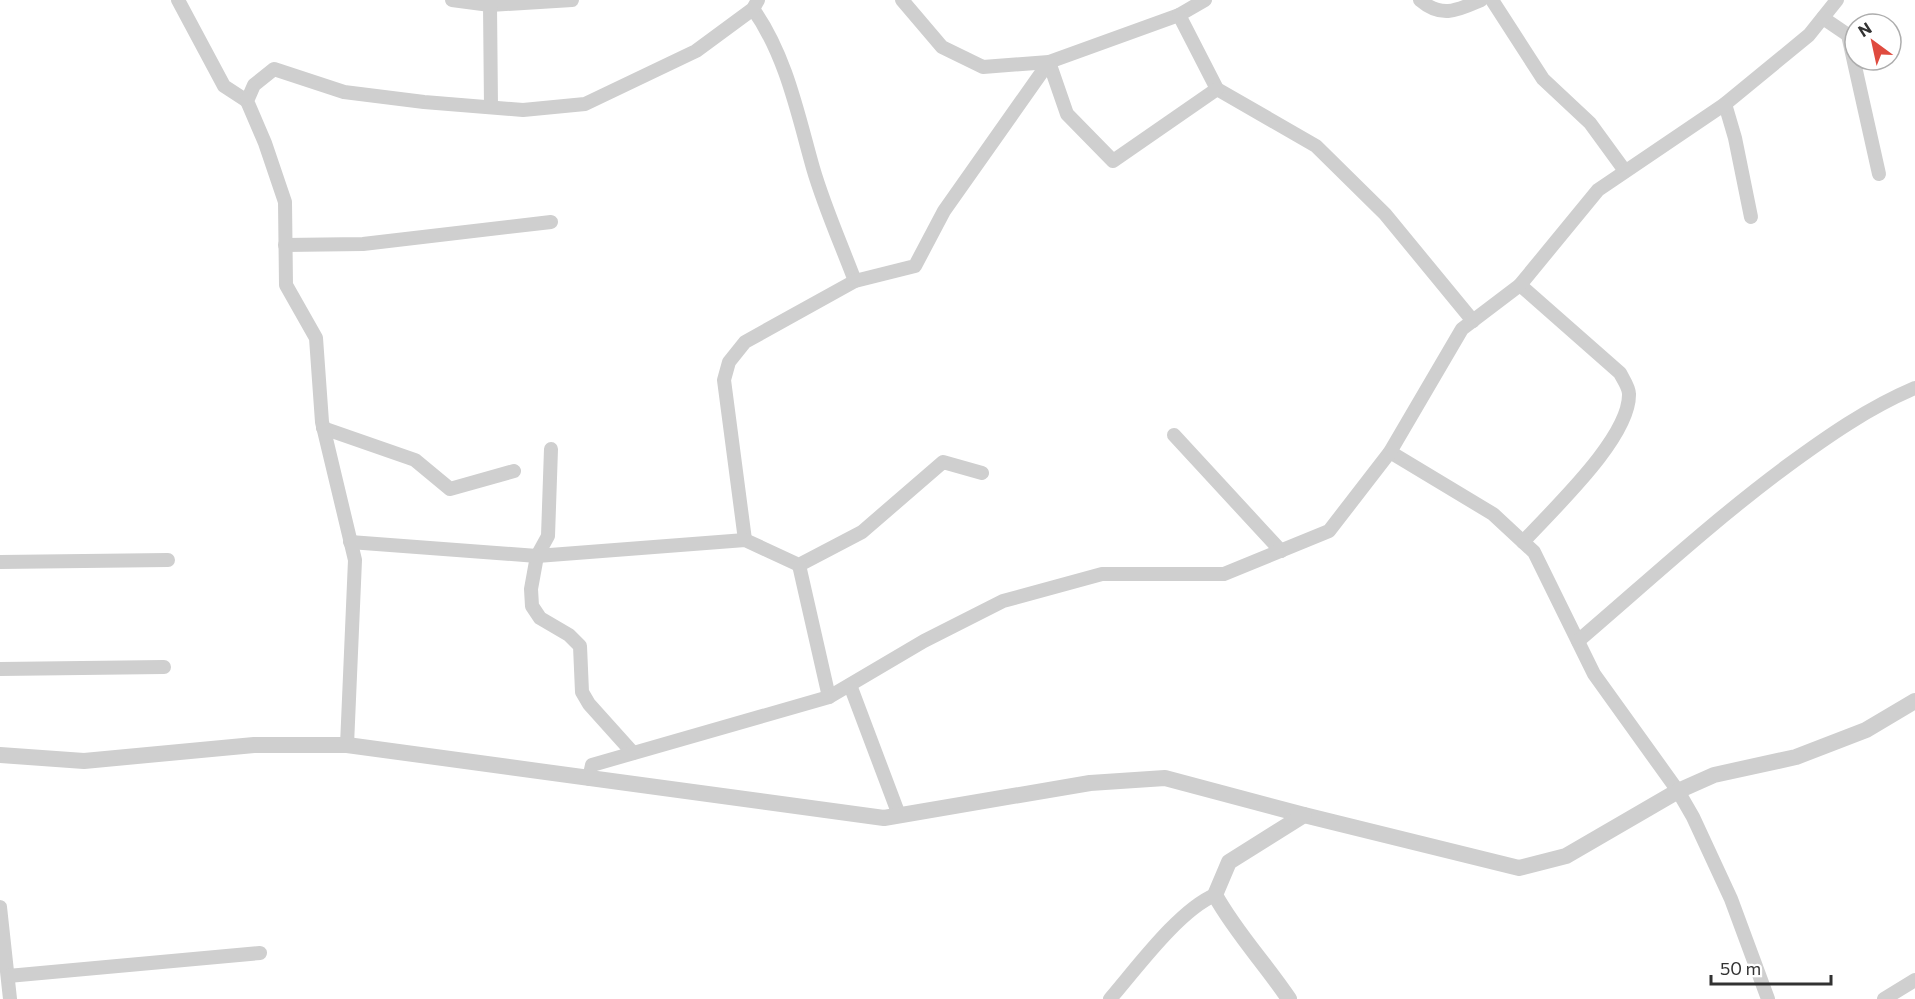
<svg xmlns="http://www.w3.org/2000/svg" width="1915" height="999" viewBox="0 0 1915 999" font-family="Commissioner,sans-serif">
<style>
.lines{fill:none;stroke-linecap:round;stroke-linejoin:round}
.minor{stroke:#cfcfcf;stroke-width:14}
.tertiary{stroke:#cfcfcf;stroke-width:16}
</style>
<rect width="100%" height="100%" fill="#fff"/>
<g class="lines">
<g class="minor">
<path d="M178,0l46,86 23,15"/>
<path d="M452,0l38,5 82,-5"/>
<path d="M902,0l40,47 41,20 66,-5 130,-47 26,-15"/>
<path d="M1420,0c22,19 38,10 61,0"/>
<path d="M1492,0l51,79 47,44 35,48"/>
<path d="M490,5l1,102"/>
<path d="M753,9c33,46 45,106 60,159 11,38 28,76 42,113"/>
<path d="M1179,15l38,74 99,57 69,68 88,107"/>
<path d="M1823,18l25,17 31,139"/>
<path d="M1725,104l10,34 16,79"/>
<path d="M285,245l78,-1 188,-22"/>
<path d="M1520,285l100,88c3,6 9,14 9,21 1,44 -76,115 -106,148"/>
<path d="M323,428l92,32 35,29 64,-18"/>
<path d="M1174,435l107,116"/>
<path d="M551,449l-3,87 -11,20 -6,33 1,17 8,12 29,17 11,11 2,46 7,12 44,49"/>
<path d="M1390,452l103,62 41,38 60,122 84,117 15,26 38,82 37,100"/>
<path d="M745,540l-21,-160 5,-18 16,-20 110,-61 60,-15 29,-55 105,-149 18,52 46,47 104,-72"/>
<path d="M350,542l187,14 208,-16 54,25 63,-33 81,-70 39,11"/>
<path d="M0,562l168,-2"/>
<path d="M799,565l30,132"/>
<path d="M1578,641c69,-59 136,-121 209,-175 41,-30 81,-58 128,-78"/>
<path d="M0,669l164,-2"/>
<path d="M850,685l49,130"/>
<path d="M347,745l8,-185 -33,-138 -6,-84 -30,-53 -1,-83 -20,-59 -18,-42 7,-16 20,-16 70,23 80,10 99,8 62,-6 111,-53 57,-42 5,-9"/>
<path d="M589,779l3,-14 237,-68 95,-56 79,-40 99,-27h122l105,-43 61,-79 72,-123 58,-44 78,-95 127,-86 84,-69 28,-35"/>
<path d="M0,907l10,92"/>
<path d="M8,976l252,-23"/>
<path d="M1110,999c26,-30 69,-89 105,-104"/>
<path d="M1884,999l31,-19"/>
</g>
<g class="tertiary">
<path d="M0,755l84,6 170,-16h93l537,73 206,-35 75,-5 139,37 215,53 47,-12 112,-65 36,-16 82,-18 70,-27 49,-29"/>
<path d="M1289,999c-24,-36 -53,-66 -74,-104l14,-33 75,-47"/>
</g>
</g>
<g transform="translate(1873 42) rotate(327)"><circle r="28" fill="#ffffff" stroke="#adadad" stroke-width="1.5"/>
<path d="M0-4.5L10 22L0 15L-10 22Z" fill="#df4b3f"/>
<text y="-9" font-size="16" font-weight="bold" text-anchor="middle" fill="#323232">N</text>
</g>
<path d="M1711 975v9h120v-9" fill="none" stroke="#323232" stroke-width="3"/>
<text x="1720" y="975" font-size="18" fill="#323232" stroke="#ffffff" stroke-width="4.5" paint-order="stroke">50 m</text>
</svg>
